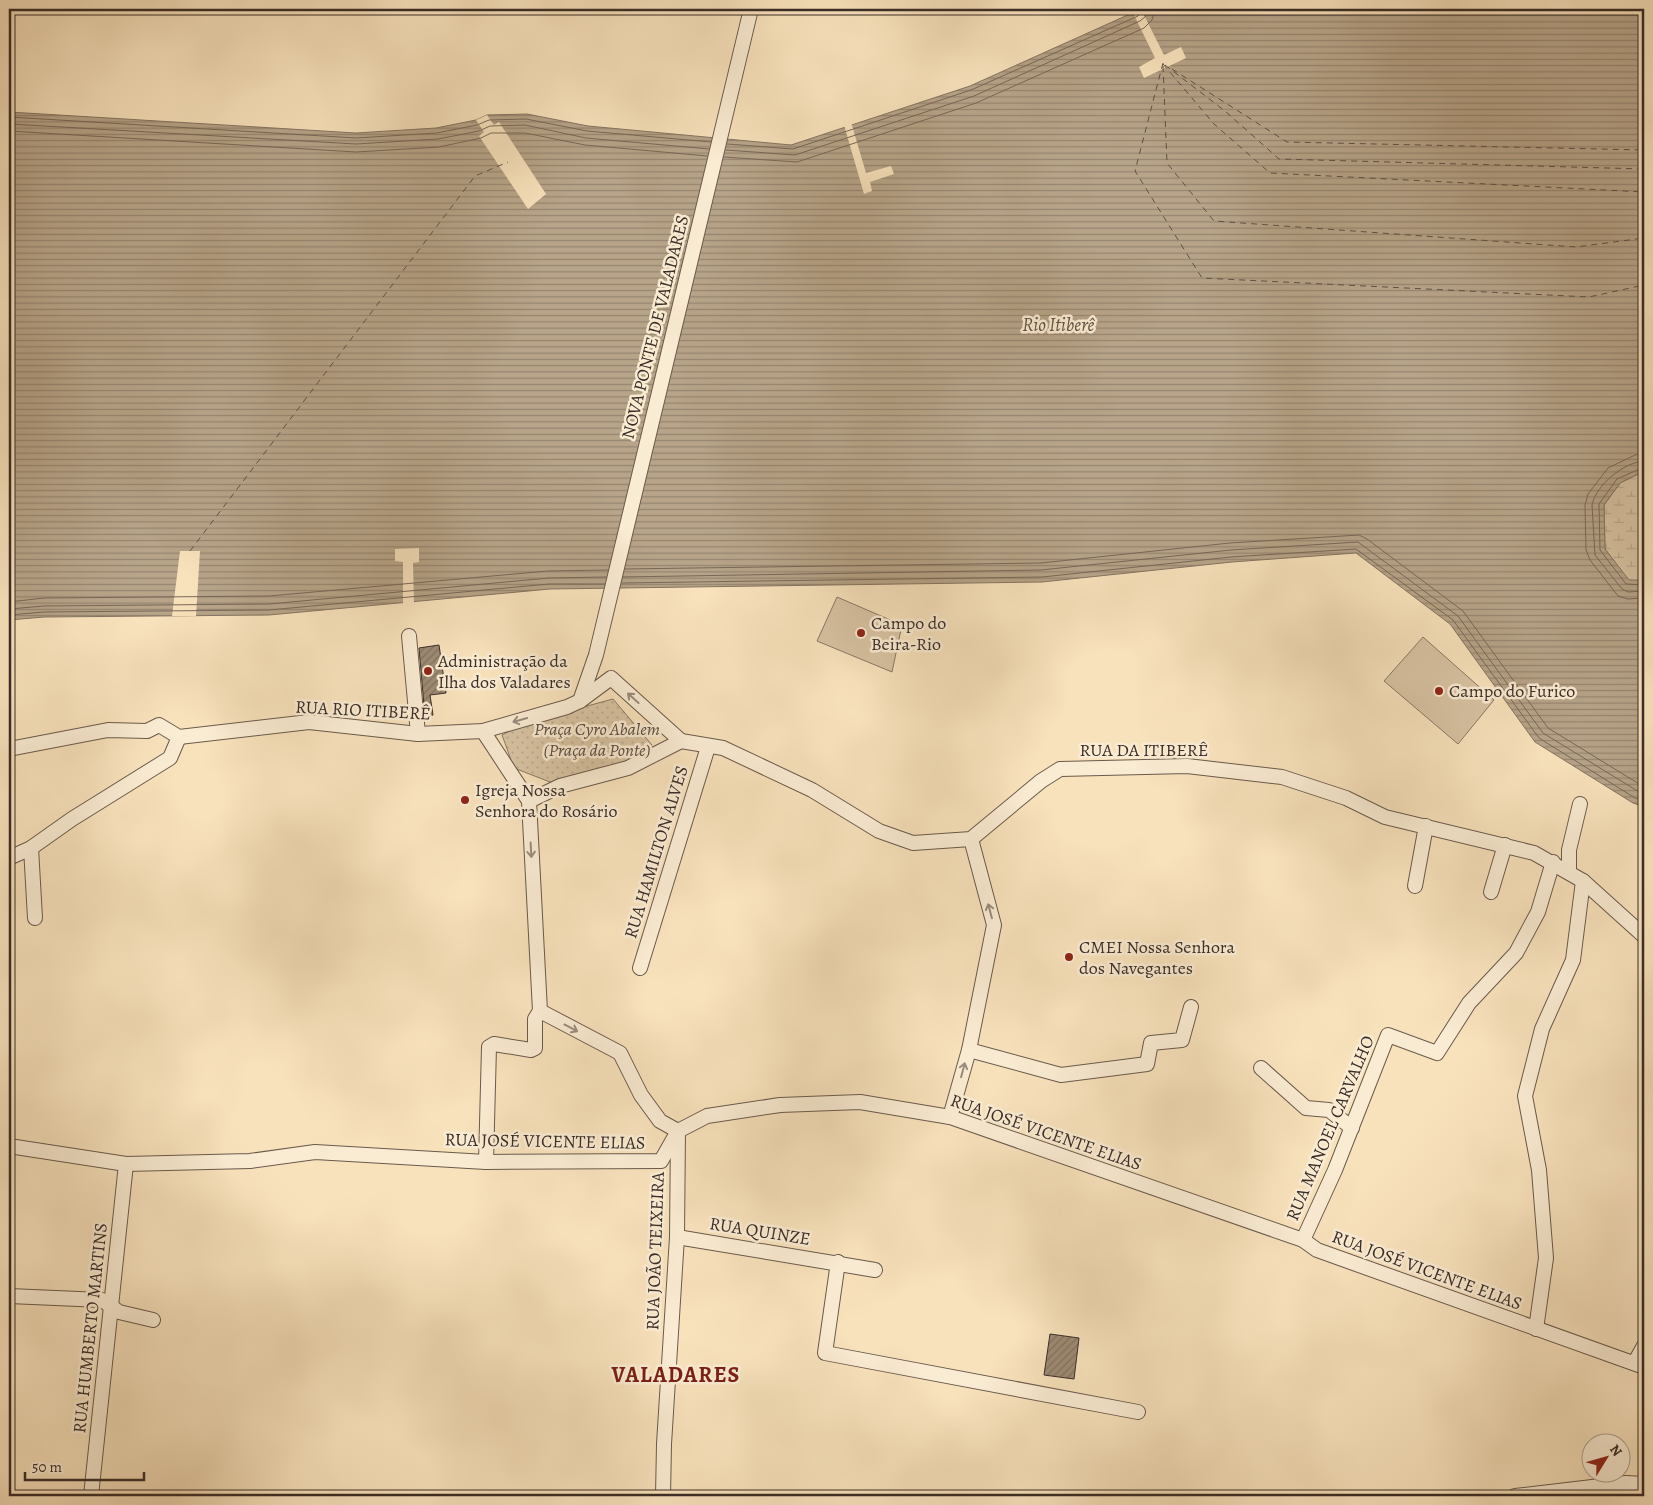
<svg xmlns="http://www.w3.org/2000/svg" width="1653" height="1505" viewBox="0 0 1653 1505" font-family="Alegreya,serif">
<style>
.grass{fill:url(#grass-dots);stroke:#897865}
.wetland{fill:url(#wetland-marsh);stroke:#897865}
.pitch{fill:#d8c3a3;stroke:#897865}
.water{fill:url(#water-rules);stroke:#857462}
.pier{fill:#f8e2bc}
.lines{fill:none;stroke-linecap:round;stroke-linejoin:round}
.shore{stroke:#786858;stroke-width:1}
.ferry{stroke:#605144;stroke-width:1;stroke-dasharray:6 5;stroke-linecap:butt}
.building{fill:url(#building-hatch);stroke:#3a2d27}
.street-casing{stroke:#6a5a4c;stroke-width:16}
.street{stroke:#faecd3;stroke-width:14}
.oneway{stroke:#9a8c7d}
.poi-dot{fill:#8f2418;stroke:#faecd3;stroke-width:2}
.labels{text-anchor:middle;stroke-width:5;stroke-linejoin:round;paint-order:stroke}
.street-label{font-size:18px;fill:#3a2d27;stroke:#faecd3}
.poi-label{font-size:18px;fill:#3a2d27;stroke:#faecd3;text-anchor:start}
.park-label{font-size:18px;font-style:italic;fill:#5a4b40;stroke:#faecd3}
.water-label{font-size:19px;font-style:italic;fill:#605144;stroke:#faecd3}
.district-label{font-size:22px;font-weight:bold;letter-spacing:1px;fill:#7a1f14;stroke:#faecd3}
</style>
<defs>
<pattern id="grass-dots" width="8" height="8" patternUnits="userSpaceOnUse" patternTransform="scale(1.25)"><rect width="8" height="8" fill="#d8c3a3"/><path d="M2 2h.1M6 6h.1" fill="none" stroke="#baa88c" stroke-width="1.8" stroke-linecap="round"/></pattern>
<pattern id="wetland-marsh" width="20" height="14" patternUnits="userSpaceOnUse" patternTransform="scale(1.25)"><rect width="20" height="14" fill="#d8c3a3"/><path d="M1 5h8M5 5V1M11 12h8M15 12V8" fill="none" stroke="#baa88c"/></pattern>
<pattern id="water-rules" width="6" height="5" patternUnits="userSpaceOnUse" patternTransform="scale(1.25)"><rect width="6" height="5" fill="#b7a489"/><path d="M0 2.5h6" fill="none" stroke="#968670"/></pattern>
<pattern id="building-hatch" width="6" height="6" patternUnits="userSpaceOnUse" patternTransform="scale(1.25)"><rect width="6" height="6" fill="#9d8b74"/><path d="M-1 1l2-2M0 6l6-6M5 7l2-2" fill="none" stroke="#81725f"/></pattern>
</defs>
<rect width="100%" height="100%" fill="#f8e2bc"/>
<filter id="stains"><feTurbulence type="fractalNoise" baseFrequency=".004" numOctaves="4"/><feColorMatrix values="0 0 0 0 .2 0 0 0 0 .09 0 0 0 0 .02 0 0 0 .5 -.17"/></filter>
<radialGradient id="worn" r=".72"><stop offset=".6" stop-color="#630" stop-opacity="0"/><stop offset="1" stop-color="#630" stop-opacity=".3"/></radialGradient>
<path class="grass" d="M613,699l39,46 -9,13 -37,16 -56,8 -36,-14 -12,-33 26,-13z"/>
<path class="wetland" d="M1644,471v109l-15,1 -24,-32 -1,-44 16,-22z"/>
<g class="pitch">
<path d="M837,597l65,28 -10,47 -75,-31z"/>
<path d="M1423,637l71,63 -36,44 -74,-63z"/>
</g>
<path class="water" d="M1141,9h503v462l-24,12 -16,22 1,44 24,31h15v227l-11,-4 -98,-61 -85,-118 -94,-71 -124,9 -190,20 -492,7 -281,26 -225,2 -35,3v-508l347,21 80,-5 40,-8 11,-5 40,-1 61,12 203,19 179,-59z"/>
<g class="pier">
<path d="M1142,11l22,44 17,-8 5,11 -42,20 -5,-11 16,-9 -21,-43z"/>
<path d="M487,115l7,10 5,-3 47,72 -18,15 -49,-73 5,-4 -8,-12z"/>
<path d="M851,122l15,51 25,-7 3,8 -24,8 2,9 -8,3 -20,-69z"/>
<path d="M419,548v14l-6,1 1,41 -11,1v-43l-8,-1v-12z"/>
<path d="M180,551h20l-4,65h-24z"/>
</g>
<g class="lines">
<g class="shore">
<path d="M9,117l347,21 81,-5 40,-8 12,-5 37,-1 61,12 124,11"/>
<path d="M9,124l347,20 82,-5 41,-8 11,-5 35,-1 61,13 123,11"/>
<path d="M9,131l347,21 83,-5 42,-9 10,-5h34l60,12 122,11"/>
<path d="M727,144l66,5 178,-59 167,-74 3,-7"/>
<path d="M726,150l69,5 179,-59 166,-75 6,-5 1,-7"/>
<path d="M724,157l73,5 179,-59 168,-75 8,-8 3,-11"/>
<path d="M1644,453l-9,2 -27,13 -20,26 -3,11 1,45 4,10 28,36 10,3 16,-1"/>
<path d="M1644,461c-20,1 -48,24 -52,44l3,50 27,34 6,3 16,-1"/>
<path d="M1644,467l-27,12 -18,25 1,46 26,34 18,1"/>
<path d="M625,569l416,-6 189,-20 129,-8 8,4 96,72 85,117 96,59"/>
<path d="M623,577l418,-7 190,-20 127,-8 100,74 85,117 101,62"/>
<path d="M622,583l420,-6 189,-20 125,-8 97,71 86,118 96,60 9,3"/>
<path d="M9,602l35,-4 225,-2 279,-25 60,-1"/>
<path d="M9,609l35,-3 225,-2 280,-26 57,-1"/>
<path d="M9,615l35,-3 225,-2 280,-26h56"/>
</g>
<g class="ferry">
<path d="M1163,63l-28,108 67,107 387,19 55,-12"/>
<path d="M1163,64l51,60 56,49 374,19"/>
<path d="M1165,65l60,46 54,48 365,10"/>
<path d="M1163,66l4,97 47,58 362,26 68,-9"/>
<path d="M1172,69l115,73 357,8"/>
<path d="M190,551l285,-375 33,-14"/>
</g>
</g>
<g class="building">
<path d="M439,645l7,48 -16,2 3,20 -8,2 -6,-69z"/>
<path d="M1050,1334l29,4 -5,41 -30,-4z"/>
</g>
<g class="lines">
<g class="street-casing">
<g id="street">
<path d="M409,636l9,98"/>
<path d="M580,701l16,-46 155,-646"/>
<path d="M483,731l46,70 11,210 80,42 21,42 19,26 18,10 -1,106 -13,207 -1,52"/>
<path d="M681,741l42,7 89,42 67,41 34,12 58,-4 70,-58 19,-12 127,-3 95,11 64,21 39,19 149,36 49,28 61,55"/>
<path d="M9,749l99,-19 39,1 12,-6 20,12 130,-15 109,12 65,-3 84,-24 13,-6 31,-23 70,63"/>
<path d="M529,801l31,-15 68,-18 53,-27"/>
<path d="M31,848l4,70"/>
<path d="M9,858l22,-10 41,-29 98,-61 9,-21"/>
<path d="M1569,871v-21l11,-46"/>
<path d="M1415,886l11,-60"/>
<path d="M1491,892l14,-47"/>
<path d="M640,968l68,-221"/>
<path d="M969,1050l92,25 86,-11 4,-21 31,-3 9,-33"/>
<path d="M1261,1068l45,40 23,2 23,18"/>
<path d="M950,1117l19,-67 25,-125 -23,-86"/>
<path d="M9,1146l117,18 124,-3 65,-9 171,10 175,-1 17,-30 29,-15 73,-11 80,-3 90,15 353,123 14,10 327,117"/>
<path d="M486,1162l3,-115 5,-3 37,6 4,-2v-29l5,-8"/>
<path d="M677,1237l198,33"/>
<path d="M1303,1240l32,-70 53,-135 49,18 32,-50 47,-50 22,-41 15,-50"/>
<path d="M838,1262l-13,91 313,59"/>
<path d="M9,1296l93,4 17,12 34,8"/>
<path d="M1536,1329l10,-71 -7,-88 -14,-74 17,-67 31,-69 10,-79"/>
<path d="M1635,1362l9,-16"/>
<path d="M91,1496l35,-332"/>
<path d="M1515,1496l111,-13 18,1"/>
</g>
</g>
<use href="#street" class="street"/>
</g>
<defs><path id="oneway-shaft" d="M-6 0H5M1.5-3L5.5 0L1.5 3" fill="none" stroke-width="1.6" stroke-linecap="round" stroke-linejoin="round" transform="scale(1.25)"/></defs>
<g class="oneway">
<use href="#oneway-shaft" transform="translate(633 698) rotate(-138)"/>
<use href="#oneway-shaft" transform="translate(520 720) rotate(164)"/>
<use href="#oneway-shaft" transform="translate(531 850) rotate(87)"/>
<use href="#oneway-shaft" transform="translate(990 911) rotate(-105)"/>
<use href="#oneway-shaft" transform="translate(571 1028) rotate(28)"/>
<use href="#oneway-shaft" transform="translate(963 1070) rotate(-75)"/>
</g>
<g class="poi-dot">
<circle cx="861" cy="633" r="5"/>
<circle cx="428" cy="671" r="5"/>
<circle cx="1439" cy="691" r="5"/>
<circle cx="465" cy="800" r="5"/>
<circle cx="1069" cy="957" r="5"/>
</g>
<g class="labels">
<g class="street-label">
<text transform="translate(655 327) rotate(-76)" y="6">NOVA PONTE DE VALADARES</text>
<text transform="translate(363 710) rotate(3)" y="6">RUA RIO ITIBERÊ</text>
<text x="1144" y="756">RUA DA ITIBERÊ</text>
<text transform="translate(656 852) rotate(-73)" y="6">RUA HAMILTON ALVES</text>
<text transform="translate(1330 1128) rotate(-67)" y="6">RUA MANOEL CARVALHO</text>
<text transform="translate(1046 1132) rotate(19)" y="6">RUA JOSÉ VICENTE ELIAS</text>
<text transform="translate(545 1141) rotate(1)" y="6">RUA JOSÉ VICENTE ELIAS</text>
<text transform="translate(760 1231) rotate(9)" y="6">RUA QUINZE</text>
<text transform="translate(655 1251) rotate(-88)" y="6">RUA JOÃO TEIXEIRA</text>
<text transform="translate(1427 1270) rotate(20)" y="6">RUA JOSÉ VICENTE ELIAS</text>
<text transform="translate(90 1328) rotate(-84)" y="6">RUA HUMBERTO MARTINS</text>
</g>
<g class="poi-label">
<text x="871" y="629">Campo do<tspan x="871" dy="21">Beira-Rio</tspan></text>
<text x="438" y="667">Administração da<tspan x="438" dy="21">Ilha dos Valadares</tspan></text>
<text x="1449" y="697">Campo do Furico</text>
<text x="475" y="796">Igreja Nossa<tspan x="475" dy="21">Senhora do Rosário</tspan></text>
<text x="1079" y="953">CMEI Nossa Senhora<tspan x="1079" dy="21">dos Navegantes</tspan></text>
</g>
<g class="park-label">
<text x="597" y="735">Praça Cyro Abalem<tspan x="597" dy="21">(Praça da Ponte)</tspan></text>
</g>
<g class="water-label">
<text x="1058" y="331">Rio Itiberê</text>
</g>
<g class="district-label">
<text x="676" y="1382">VALADARES</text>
</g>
</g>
<rect width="1653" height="1505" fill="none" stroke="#f8e2bc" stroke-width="30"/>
<rect x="10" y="10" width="1633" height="1485" fill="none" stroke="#3a2d27" stroke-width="2.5"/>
<rect x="15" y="15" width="1623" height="1475" fill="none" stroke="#3a2d27"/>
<g transform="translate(1606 1458) rotate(53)"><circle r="24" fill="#faecd3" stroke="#ada08e"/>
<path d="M0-4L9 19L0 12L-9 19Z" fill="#8f2418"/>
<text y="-8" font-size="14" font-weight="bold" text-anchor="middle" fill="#3a2d27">N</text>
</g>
<path d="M25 1472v8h119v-8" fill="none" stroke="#3a2d27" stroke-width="2.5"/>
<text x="32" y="1472" font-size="15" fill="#3a2d27" stroke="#faecd3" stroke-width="4" paint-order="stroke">50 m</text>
<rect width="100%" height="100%" filter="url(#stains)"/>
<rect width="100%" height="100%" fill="url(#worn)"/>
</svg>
